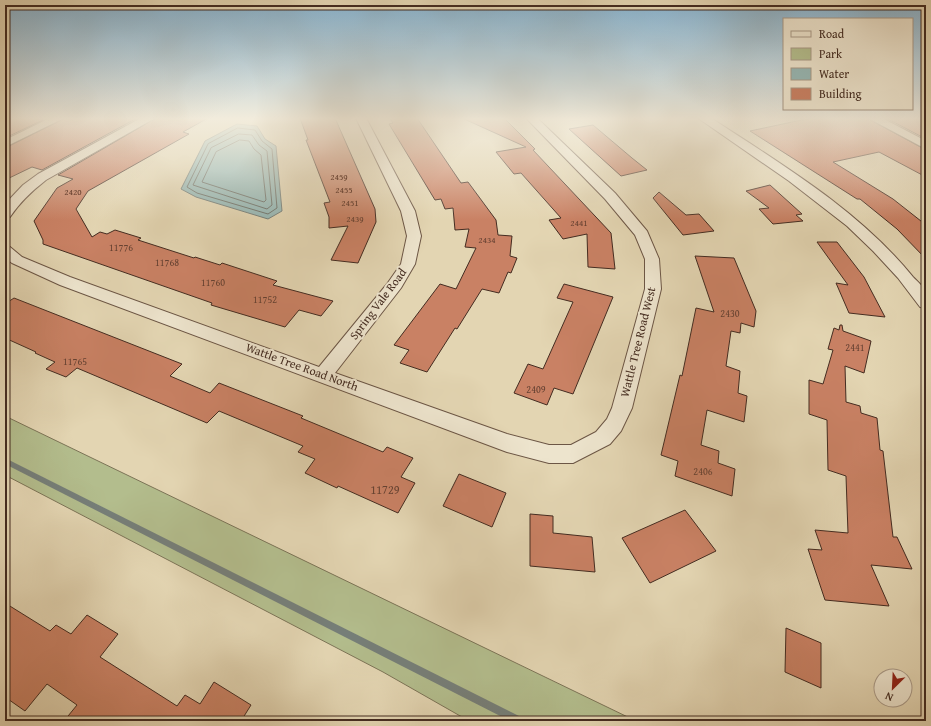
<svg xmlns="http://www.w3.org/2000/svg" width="931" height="726" viewBox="0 0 931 726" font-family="'Gentium Book Plus',serif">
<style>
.green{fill:#b3bd8d;stroke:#7c7457}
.water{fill:#97b7b4;stroke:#767f79}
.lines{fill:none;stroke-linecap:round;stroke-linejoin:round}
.shore{stroke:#6e726a;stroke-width:1}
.stream{fill:#767f79;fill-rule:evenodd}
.building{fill:#c98164;stroke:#442c21}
.street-casing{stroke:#6c5645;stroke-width:2}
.street{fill:#ede4cd;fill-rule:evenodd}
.labels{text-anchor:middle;stroke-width:4;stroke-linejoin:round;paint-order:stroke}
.far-number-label{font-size:9px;fill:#654132}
.number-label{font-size:10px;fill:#654132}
.street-label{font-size:12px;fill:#442c21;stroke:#ede4cd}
.near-number-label{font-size:12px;fill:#654132}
</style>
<rect width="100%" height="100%" fill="#e3d5b2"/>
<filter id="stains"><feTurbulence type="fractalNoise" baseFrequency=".005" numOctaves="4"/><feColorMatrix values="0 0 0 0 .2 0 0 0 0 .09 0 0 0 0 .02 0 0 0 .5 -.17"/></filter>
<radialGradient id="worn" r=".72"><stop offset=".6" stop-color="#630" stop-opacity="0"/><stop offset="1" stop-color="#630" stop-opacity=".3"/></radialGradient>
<path class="green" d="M5,416l631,305h-167l-86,-49 -378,-197z"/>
<path class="water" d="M237,124l20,2 8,13 11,7 6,65 -14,8 -72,-22 -15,-8 24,-48z"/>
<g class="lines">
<g class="shore">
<path d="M238,128l17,2 7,11 10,8 5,59 -9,6 -71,-21 -10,-6 21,-43z"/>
<path d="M239,134l13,1 7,10 8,6 5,54 -5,4 -74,-24 18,-37z"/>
<path d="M240,140l9,1 5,8 7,6 5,45 -2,2 -62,-20 14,-30z"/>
</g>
<path class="stream" d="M5,458l518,260 2,3h-15l-505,-257z"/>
</g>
<g class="building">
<path d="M12,118h20l11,2 -38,18v-16z"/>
<path d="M65,118h72l-95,52 -10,-3 -27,13v-32z"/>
<path d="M156,118h52l-25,14 6,2 -101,57 -12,18 16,28 8,-5 7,2 8,-4 26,8 -3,2 56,18 1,-1 25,8 2,-2 55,18 -4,4 60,16 -12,15 -22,-6 -14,17 -74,-22 1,-2 -169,-59v-4l-9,-19 23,-33 16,-9 -15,-4z"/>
<path d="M300,118h35l40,91 1,13 -18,41 -27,-3 17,-34 -19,2v-11l-5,-14 6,-1 -24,-62h2z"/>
<path d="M390,118h27l44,65 7,-1 28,38 2,15 14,1 -2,20 7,2 -6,15 -3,-1 -9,21 -17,-4 -25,40 -2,-1 -28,44 -27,-9 9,-13 -15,-5 46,-61 16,5 20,-41 -11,-1 4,-18 -14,1 -2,-22 -8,1 -4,-10 -6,1 -46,-76 4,-1z"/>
<path d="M462,118h42l31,31 -2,1 78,83 4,36 -27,-2 -1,-33 -24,5 -14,-19 12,-2 -40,-45 -7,1 -18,-22 30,-5z"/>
<path d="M811,118h56l59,32v27l-47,-25 -46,10 60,37 33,26v34l-29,-30 -37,-30h-3l-107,-68z"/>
<path d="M886,118h40v21z"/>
<path d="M593,125l39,33 15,12 -26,6 -52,-47z"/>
<path d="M770,185l32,29 -6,1 7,6 -30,3 -14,-15 10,-1 -23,-17z"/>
<path d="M659,192l27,23 13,-1 15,17 -31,4 -30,-37z"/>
<path d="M817,242h20l27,35 21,40 -36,-4 -13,-30 12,2z"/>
<path d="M695,256l39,2 22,53 -2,16 -13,-4 -1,10 -9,-2 -5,35 14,5 -2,22 9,3 -3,26 -37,-12 -6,35 18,6 -1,12 17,6 -3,27 -57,-20 3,-15 -17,-6 19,-80 2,1 14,-68 18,4z"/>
<path d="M564,284l49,13 -40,97 -19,-6 -7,17 -33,-12 14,-29 15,5 30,-67 -16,-4z"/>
<path d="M14,298l168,66 -12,12 40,17 9,-10 84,33 -2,2 82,34 4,-5 26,11 -12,19 14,6 -17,30 -60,-27 -1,2 -32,-15 10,-14 -17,-7 5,-6 -84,-35 -12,12 -130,-55 -11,9 -20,-8 9,-7 -20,-9 1,-1 -31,-14v-34z"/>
<path d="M840,325h2l1,6 28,10 -7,32 -19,-7 1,36 14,4 1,7 16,5 3,32 3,1 10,86h4l15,32 -41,-4 18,41 -64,-6 -17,-51 14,1 -7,-20 33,3 -2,-57 -18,-6 -1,-50 -18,-6v-34l14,4 10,-34 -5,-1 6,-21 5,2z"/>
<path d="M459,474l47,19 -14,34 -49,-21z"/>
<path d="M685,510l31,41 -66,32 -28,-45z"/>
<path d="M530,514l23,2v17l39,4 3,35 -65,-6z"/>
<path d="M5,603l45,28 6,-6 15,9 16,-19 31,19 -18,23 77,49 8,-11 15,9 14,-22 37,23 -10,16h-177l13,-16 -30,-21 -22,27 -20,-14z"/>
<path d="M786,628l35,15v45l-36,-16z"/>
</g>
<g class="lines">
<g class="street-casing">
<g id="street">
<path d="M50,118h14l-59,29v-7z"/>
<path d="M141,118h14l-109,62c-14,11 -26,22 -36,37l-5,1v-14l18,-19 15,-11z"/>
<path d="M356,118h10l49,93 6,25 -6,28 -14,24 -66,85 172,61 42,11h22l25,-13 11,-13 5,-11 33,-119v-30l-10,-24 -30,-36 -79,-81h11l78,75 32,38 12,28 2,30 -29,119 -11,23 -11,13 -37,19h-24l-42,-11 -447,-167 -48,-22 -7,-5v-12l5,1 12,10 48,20 249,90 68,-83 14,-20 6,-28 -6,-25z"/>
<path d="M698,118h13c70,46 148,92 202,159 4,4 12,11 13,16 1,5 0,11 0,15l-6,-1 -22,-29 -25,-27 -26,-25 -58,-45z"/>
<path d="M868,118h14l44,23v8z"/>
</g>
</g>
<use href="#street" class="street"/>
</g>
<linearGradient id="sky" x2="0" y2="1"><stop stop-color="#87b5d3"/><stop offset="0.54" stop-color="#f2ecdc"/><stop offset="1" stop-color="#f2ecdc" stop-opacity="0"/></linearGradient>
<rect width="931" height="220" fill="url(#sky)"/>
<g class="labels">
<g class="far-number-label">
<text x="339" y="180">2459</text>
<text x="344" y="193">2455</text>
<text x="73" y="195">2420</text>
<text x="350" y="206">2451</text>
<text x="355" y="222">2439</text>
<text x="579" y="226">2441</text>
<text x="487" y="243">2434</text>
</g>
<g class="number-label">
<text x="121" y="251">11776</text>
<text x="167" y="266">11768</text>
<text x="213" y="286">11760</text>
<text x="265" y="303">11752</text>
<text x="730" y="317">2430</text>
<text x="855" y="351">2441</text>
<text x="75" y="365">11765</text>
<text x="536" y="393">2409</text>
<text x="703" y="475">2406</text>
</g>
<g class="street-label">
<text transform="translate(378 304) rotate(-53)" y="4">Spring Vale Road</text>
<text transform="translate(638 342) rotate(-76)" y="4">Wattle Tree Road West</text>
<text transform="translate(302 367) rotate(20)" y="4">Wattle Tree Road North</text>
</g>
<g class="near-number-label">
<text x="385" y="494">11729</text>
</g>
</g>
<rect width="931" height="726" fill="none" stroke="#e3d5b2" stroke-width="20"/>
<rect x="6" y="6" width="919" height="714" fill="none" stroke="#442c21" stroke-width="2"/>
<rect x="10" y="10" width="911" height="706" fill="none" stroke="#442c21"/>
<rect x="783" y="18" width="130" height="92" fill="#ede4cd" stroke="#a99a88"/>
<rect x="791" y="31" width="20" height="6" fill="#ede4cd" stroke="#a99a88"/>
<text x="819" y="38" font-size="12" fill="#442c21">Road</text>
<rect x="791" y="48" width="20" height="12" fill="#b3bd8d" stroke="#a99a88"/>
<text x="819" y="58" font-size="12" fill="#442c21">Park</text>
<rect x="791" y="68" width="20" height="12" fill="#97b7b4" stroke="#a99a88"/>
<text x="819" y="78" font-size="12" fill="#442c21">Water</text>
<rect x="791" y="88" width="20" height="12" fill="#c98164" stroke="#a99a88"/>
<text x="819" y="98" font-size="12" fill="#442c21">Building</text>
<g transform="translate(893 688) rotate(204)"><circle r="19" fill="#ede4cd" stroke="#a99a88"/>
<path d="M0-3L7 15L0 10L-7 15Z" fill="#8f2418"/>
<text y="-6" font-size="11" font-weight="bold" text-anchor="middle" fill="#442c21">N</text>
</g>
<rect width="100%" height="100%" filter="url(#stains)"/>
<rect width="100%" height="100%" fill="url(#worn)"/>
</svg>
